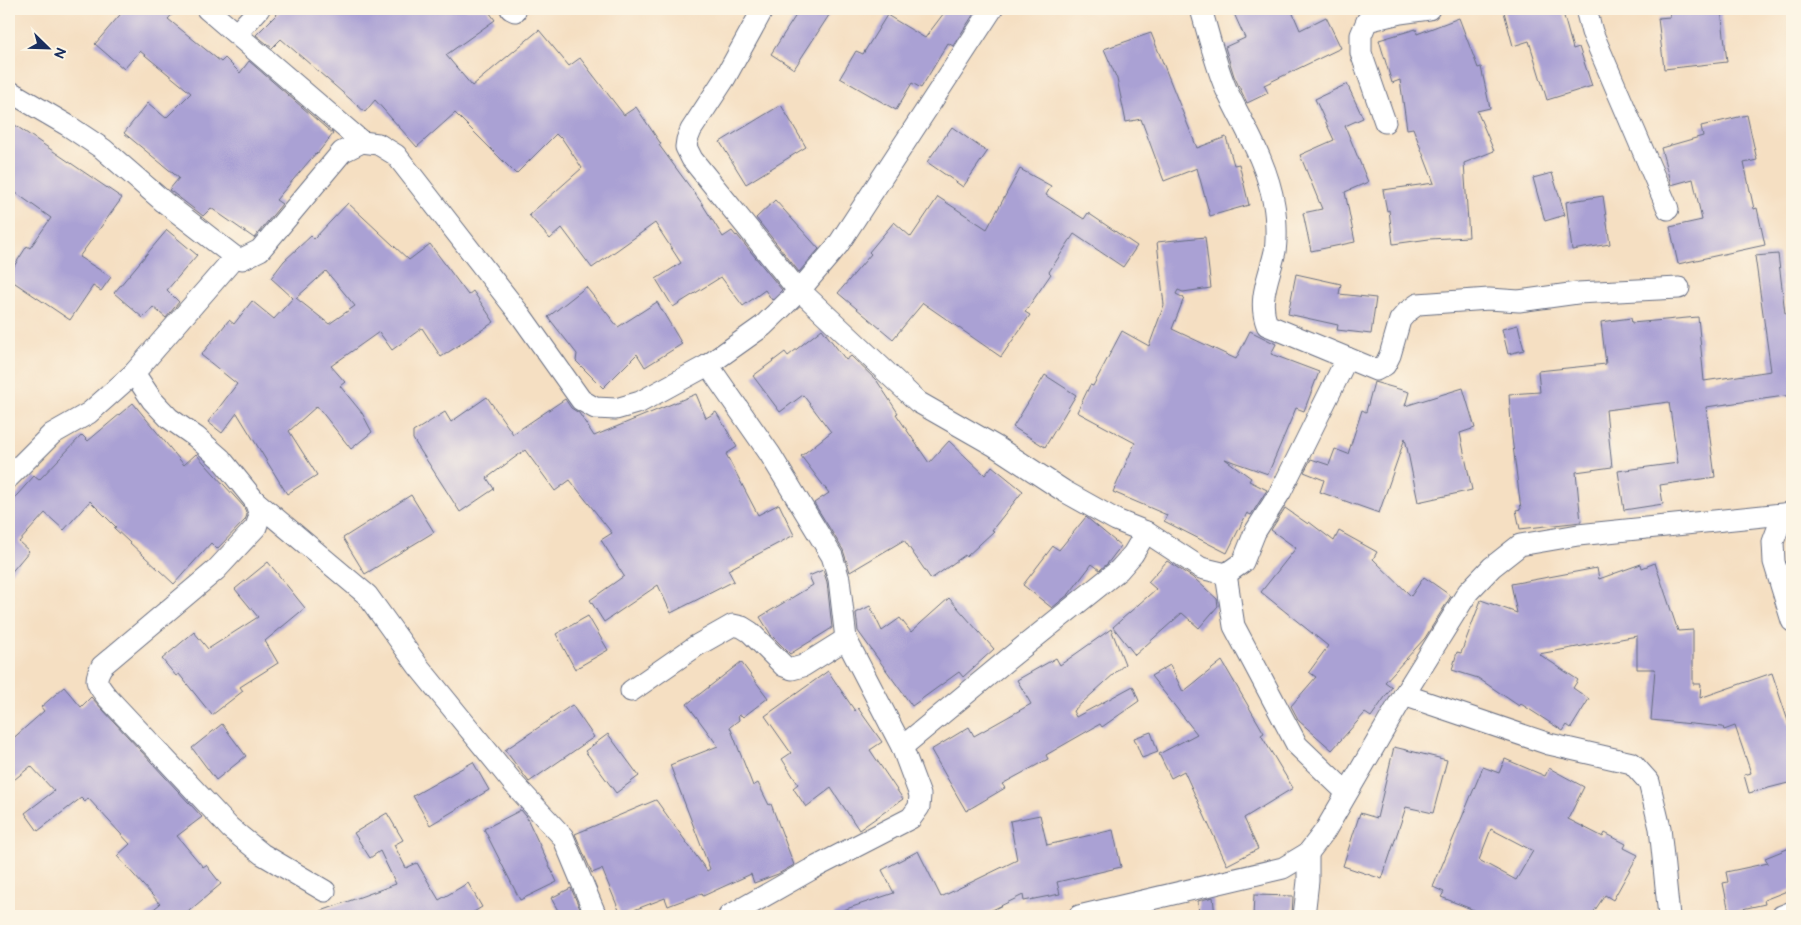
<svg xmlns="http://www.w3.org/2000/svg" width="1801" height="925" viewBox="0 0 1801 925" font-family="'Balsamiq Sans',sans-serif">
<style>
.building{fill:#aaa1d4;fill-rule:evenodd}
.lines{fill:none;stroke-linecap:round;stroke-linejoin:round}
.minor-casing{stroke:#676d81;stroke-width:23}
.minor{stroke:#fff;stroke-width:21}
</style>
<rect width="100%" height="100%" fill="#fcf5e5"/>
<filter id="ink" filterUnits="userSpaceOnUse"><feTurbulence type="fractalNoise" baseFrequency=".02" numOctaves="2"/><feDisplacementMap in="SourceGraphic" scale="10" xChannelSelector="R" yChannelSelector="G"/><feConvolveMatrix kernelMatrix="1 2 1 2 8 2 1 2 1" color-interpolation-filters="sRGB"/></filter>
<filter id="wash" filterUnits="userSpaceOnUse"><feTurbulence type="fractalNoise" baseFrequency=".0096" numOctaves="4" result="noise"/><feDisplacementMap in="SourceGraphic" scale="20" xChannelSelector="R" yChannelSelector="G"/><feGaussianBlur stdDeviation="1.12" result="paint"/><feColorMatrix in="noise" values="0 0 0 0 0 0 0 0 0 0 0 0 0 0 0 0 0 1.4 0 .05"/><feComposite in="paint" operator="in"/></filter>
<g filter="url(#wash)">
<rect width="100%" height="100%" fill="#f5dfc2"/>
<g id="blocks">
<g class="building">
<path d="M125,9h52l-9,10 53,43 4,-4 15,15 9,-12 84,73 -16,20 -1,-1 -40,47 6,4 -28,34 -43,-30 -8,8 -31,-24 -3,-2 10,-12 -55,-45 24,-30 18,15 25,-25 -51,-42 -16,18 -29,-25z"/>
<path d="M282,9h205l8,11 -49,35 26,31 67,-56 30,36 11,-8 44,57 12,-8 25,37 -2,1 42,57 22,35 9,-6 4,5 1,-1 45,55 -10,10 -7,-10 -22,16 -22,-29 -48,30 -17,-28 25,-16 -26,-40 -63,45 -30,-40 -12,11 -21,-24 53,-47 -21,-31 -1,1 -4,-4 -40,40 -61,-61 -38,34 -42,-47 -10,12 -84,-73 -9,9 -16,-13z"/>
<path d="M800,9h33l-39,60 -23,-15z"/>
<path d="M947,9h30l-24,37 -5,-3 -27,45 -9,-5 -16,27 -56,-32 16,-27 7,3 24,-39 38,23z"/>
<path d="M1232,9h59l9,21 26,-13 15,31 -77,37 4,8 -21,10 -13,-27 -9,-29 20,-9z"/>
<path d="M1516,9h46l11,40 6,-2 13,39 -45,14 -18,-59 -16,5 -9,-34z"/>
<path d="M1669,9h52l6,53 -63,7 -6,-51 12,-1z"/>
<path d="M1459,18l19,50 3,-1 9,41 -13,3 17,40 -30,12 5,74 -40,2 -36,5 -4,-34 -2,1 -4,-21 51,-7 -21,-55 -6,1 -7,-49 -8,3 -13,-43 37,-11 1,5z"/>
<path d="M1151,33l46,115 29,-11 8,28 5,-1 10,41 -39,11 -13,-48 -33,13 -23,-62 -15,3 -9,-43 -13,-30z"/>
<path d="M1347,84l16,34 -18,8 23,56 -23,10 10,50 -44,9 -8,-38 19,-4 -22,-54 34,-15 -19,-41z"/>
<path d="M781,105l25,42 -60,37 -26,-42z"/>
<path d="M1747,115l10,45 -13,3 10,46 3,-1 8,37 -87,19 -8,-37 32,-7 -9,-41 -22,6 -10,-37 42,-12 -2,-10z"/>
<path d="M9,121l113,77 -43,59 32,20 -10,14 -8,-5 -23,34 -61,-41v-5l18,-28 3,2 21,-30 -42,-30z"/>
<path d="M952,127l35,25 -24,35 -36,-25z"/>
<path d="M1020,169l31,17 -5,9 38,24 4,-6 49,33 -14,21 -49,-33 -25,38 2,2 -26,38 5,3 -29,42 -78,-54 -30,36 -55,-46 33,-39 -2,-2 25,-30 17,15 27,-40 49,32z"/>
<path d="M1552,173l13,42 -20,6 -12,-43z"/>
<path d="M1603,196l7,48 -38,6 -6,-48z"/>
<path d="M775,200l44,49 -20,23 -43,-54z"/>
<path d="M348,203l61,57 21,-16 38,51 5,-4 21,31 -53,35 -19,-29 -30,22 -13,-18 -48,34 14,16 -5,4 22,27 10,19 -21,17 -34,-43 -28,25 28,44 -30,19 -50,-81 -15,20 -14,-11 29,-38 -36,-29 28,-35 5,4 18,-23 22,18 19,-21 -22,-20 13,-17 27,-25 3,3zM326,271l29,35 -26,18 -33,-26z"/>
<path d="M167,230l30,25 -30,35 12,12 -13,16 -13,-11 -10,11 -29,-25z"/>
<path d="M1205,237l6,51 -28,4 -5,-2 -2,4 8,4 -12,31 64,30 14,-28 26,13 -5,10 48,18 -15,39 -8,-3 -28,66 -43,-15 26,19 -2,3 18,9 -16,25 -4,-2 -20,40 -63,-32 3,-6 -54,-23 22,-49 -58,-31 13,-27 3,1 29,-55 27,15 15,-41 -7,-63z"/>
<path d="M1778,254l7,59 7,-2v84l-86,12 9,70 -55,8 3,19 -39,6 -6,-39 60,-8 -9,-61 -63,8 6,57 -36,5 5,50 -61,7 -4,-19 5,-1 -9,-71 -3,-44 31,-2 -2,-21 68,-7 -5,-42 30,-4 1,5 66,-6 6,64 67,-10 -16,-115z"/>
<path d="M1296,274l45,10 -2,10 37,4 -5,36 -34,-4 1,-5 -50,-11z"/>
<path d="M586,287l32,40 39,-25 25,42 -37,23 -8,-13 -34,34 -27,-27 1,-7 -29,-37z"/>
<path d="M1518,325l6,25 -16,4 -6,-25z"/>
<path d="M822,329l24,31 5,-4 26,25 21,32 -2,1 33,49 20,-22 36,34 7,-9 31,25 -31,39 2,1 -28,26 -1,-2 -34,24 -27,-39 -54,32 -7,-22 -29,-47 15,-10 -28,-37 30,-24 -28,-37 -23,17 -27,-36 32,-24 3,4z"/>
<path d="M1045,375l31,20 -31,52 -32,-20z"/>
<path d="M1374,382l35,10 -4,14 58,-18 12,40 -15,5 12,57 -54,12 -13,-64 -26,75 -59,-21 4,-12 -20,-8 7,-13 18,6 6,-16 13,5 14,-44 4,2z"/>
<path d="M696,394l10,24 10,-6 21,35 -11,7 32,61 21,-11 15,31 -66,35 6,11 -63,32 -13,-28 -54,37 -14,-22 34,-24 -23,-36 11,-7 -42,-53 -15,11 -30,-41 -38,28 7,11 -34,23 -47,-73v-7l32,-20 6,10 36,-25 26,37 52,-35 6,9 8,5 15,23z"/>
<path d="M133,403l51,62 12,-11 48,53 3,8 -2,5 -28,29 -6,-6 -37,41 -60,-56 2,-1 -26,-26 -26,29 -19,-17 -26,29 10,9 -20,24v-71l25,-28 5,4 43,-45 6,6z"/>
<path d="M411,495l23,37 -69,42 -22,-36z"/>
<path d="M1285,508l23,16 1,-2 25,19 5,-10 38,21 -4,7 38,37 13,-19 27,19 -26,42 -40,44 7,5 -21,30 -6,-4 -33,37 -33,-29 -8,-15 25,-29 -7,-5 19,-26 -67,-54 35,-44 -25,-18z"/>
<path d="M1086,517l35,29 -14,18 -7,6 -8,-6 -23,30 -17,14 -29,-23 30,-39 6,4z"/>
<path d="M1167,561l28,18 22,20 1,7 -19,22 -17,-15 -47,42 -22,-28 43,-38 -8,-7z"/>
<path d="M268,562l37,46 -40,33 13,22 -38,24 3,4 -31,24 -33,-41 -3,2 -14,-17 32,-27 14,17 50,-32 -23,-28z"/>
<path d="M1655,563l23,68 15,-1v54h8l-1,14 72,-25 20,60v49l-43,11 -5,-18 7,-2 -16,-47 -11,4 -1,-3 -72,-7 4,-51h-18v-33l-98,18 39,26 -5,8 16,11 -18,29 -4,-3 -4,6 -42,-27 -2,2 -41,-28 -26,-8 5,-18 4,1 20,-53 36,13 -6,-29 86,-16 2,11 42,-15 1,4z"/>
<path d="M823,570l4,12 5,46 -42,26 -19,-19 -11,-18 53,-32 -4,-9z"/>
<path d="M949,598l45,51 -31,28 -4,-5 -47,34 -54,-75 -2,-18 14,-7 12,25 18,-13 11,14z"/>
<path d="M588,616l20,34 -33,19 -19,-35z"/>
<path d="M1111,629l14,35 -52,47 3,6 57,-31 6,15 -37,26 -2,-3 -54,31 2,4 -46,25 3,4 -39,23 -35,-61 38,-23 5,9 57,-32 -14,-24 39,-22 4,7z"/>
<path d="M1222,661l42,72 -3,2 32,53 -49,30 14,31 -31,16 -43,-94 -13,7 -12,-24 38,-20 -46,-58 19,-11 13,27z"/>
<path d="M741,662l27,36 -25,19 -2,-2 -3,1 1,4 -9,7 23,59 5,-3 11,22 2,-1 23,61 -16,9 -24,9 -3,-9 -48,22 -1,-3 -34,13 -3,-8 -44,17 -19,-46 -10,4 -17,-39 81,-34 51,71 3,-2 -40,-104 48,-19 -31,-42z"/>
<path d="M828,671l27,40 3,-3 24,34 -12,8 33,49 -44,31 -28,-42 -25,19 -13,-19 5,-4 -16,-25 9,-6 -26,-37z"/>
<path d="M64,687l17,20 10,-10 111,120 -25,19 26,31 3,-2 15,19 -38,32h-38l15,-12 -43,-48 13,-12 -42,-46 -3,4 -4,-4 -43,33 -13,-18 29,-22 -23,-25 -22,18v-42l35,-31 -3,-4z"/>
<path d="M572,705l22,32 -65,45 -24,-32z"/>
<path d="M222,724l24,32 -30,24 -24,-32z"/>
<path d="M1151,732l7,20 -16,6 -8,-20z"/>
<path d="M608,734l31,42 -23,17 -31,-42z"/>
<path d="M1394,747l53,13 -14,53 -27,-6 -24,72 -39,-13 17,-53 17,5z"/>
<path d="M1505,759l40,17 4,-8 35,19 -16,32 35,18 2,-4 21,11 -2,4 14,7 -25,45 -8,-5 -14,21h-114l2,-4 -38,-15 3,-5 -11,-5 50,-120 16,6zM1491,829l42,22 -17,29 -37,-20z"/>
<path d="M473,762l16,28 -59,35 -17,-29z"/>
<path d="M521,810l5,6 31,66 -37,18 -36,-71z"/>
<path d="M387,813l16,27 -9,5 12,23 11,-5 22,37 29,-17 14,24 -15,9h-154v-2l83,-30 -16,-33 -10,7 -16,-25z"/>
<path d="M1040,815l7,30 66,-15 8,37 -64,15 3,12 -36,7 -1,-6 -43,21h-146v-3l60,-20 -12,-23 36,-19 23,46 76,-37 -7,-39z"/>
<path d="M1792,847v42l-28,11 1,4 -36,8 -6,-29 5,-1 -2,-10 42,-9 -3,-5z"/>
<path d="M571,888l12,28h-22l-10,-18z"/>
<path d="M1254,895l39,1 -1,20h-39z"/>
<path d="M1213,897l2,19h-16l-1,-15z"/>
</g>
</g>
</g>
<g filter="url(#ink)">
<use href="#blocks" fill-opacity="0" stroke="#676d81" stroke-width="1"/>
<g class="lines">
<g class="minor-casing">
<g id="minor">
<path d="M207,9l155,133"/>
<path d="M511,9l4,2"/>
<path d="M763,9l-38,69 -34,52 -4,10 -1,7 6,12 101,125 125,118 77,44 69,45 52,29 30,12 55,36 25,6 17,-12 12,-30 26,-41 66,-133"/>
<path d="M1201,9c7,24 15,57 25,80 18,38 41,73 48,116 2,11 3,34 1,46 -5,25 -18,48 -8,74l109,45 9,-5 5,-10 10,-35 7,-8 11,-8 71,-5 30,2 58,-8 102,-5"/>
<path d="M1586,9l6,23 76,177"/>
<path d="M237,33l22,-24"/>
<path d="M9,91l58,34 36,24 61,53 71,55 7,2 18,-9 82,-98 20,-10 16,2 18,11 126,162 59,83 14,8 21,1 24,-7 68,-37 55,-39 36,-35 39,-46 154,-236"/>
<path d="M1385,122l-24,-69v-18l6,-14 33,-8 29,-4"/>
<path d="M708,365l62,89 62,102 7,23 7,60 56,108 18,48 -1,12 -8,11 -101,52 -81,46"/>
<path d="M134,373l18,27 17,18 27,19 25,22 34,42 5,14 -4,12 -40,43 -114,96c-9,15 -5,18 5,31l123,131 32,26 63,37"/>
<path d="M9,477l43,-43 37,-21 45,-40 101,-116"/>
<path d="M255,501l112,94 51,71 96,118 49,53 33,79"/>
<path d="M1783,515l-10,27 1,20 18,59"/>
<path d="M1226,574l8,52 63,119 49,47"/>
<path d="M631,691l65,-45 37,-21 9,2 8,5 34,34 8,3 11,-3 43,-27"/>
<path d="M1404,695l145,49 83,19 17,19 11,46 9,88"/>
<path d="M902,747l105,-87 112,-90 14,-16 13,-22"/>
<path d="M1079,916l204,-48 25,-15 17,-22 79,-136 64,-103 24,-25 28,-22 58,-10 214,-22"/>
<path d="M1304,916l4,-35v-28"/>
<path d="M1782,916l10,-4"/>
</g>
</g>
<use href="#minor" class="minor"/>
</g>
</g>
<rect width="1801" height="925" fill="none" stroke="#fcf5e5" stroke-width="30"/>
<g transform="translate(48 48) rotate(113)" stroke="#fcf5e5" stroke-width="4" paint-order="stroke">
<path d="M0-4L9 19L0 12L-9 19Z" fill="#1b2f5e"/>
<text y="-8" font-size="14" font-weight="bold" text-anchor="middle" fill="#1b2f5e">N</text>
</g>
</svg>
